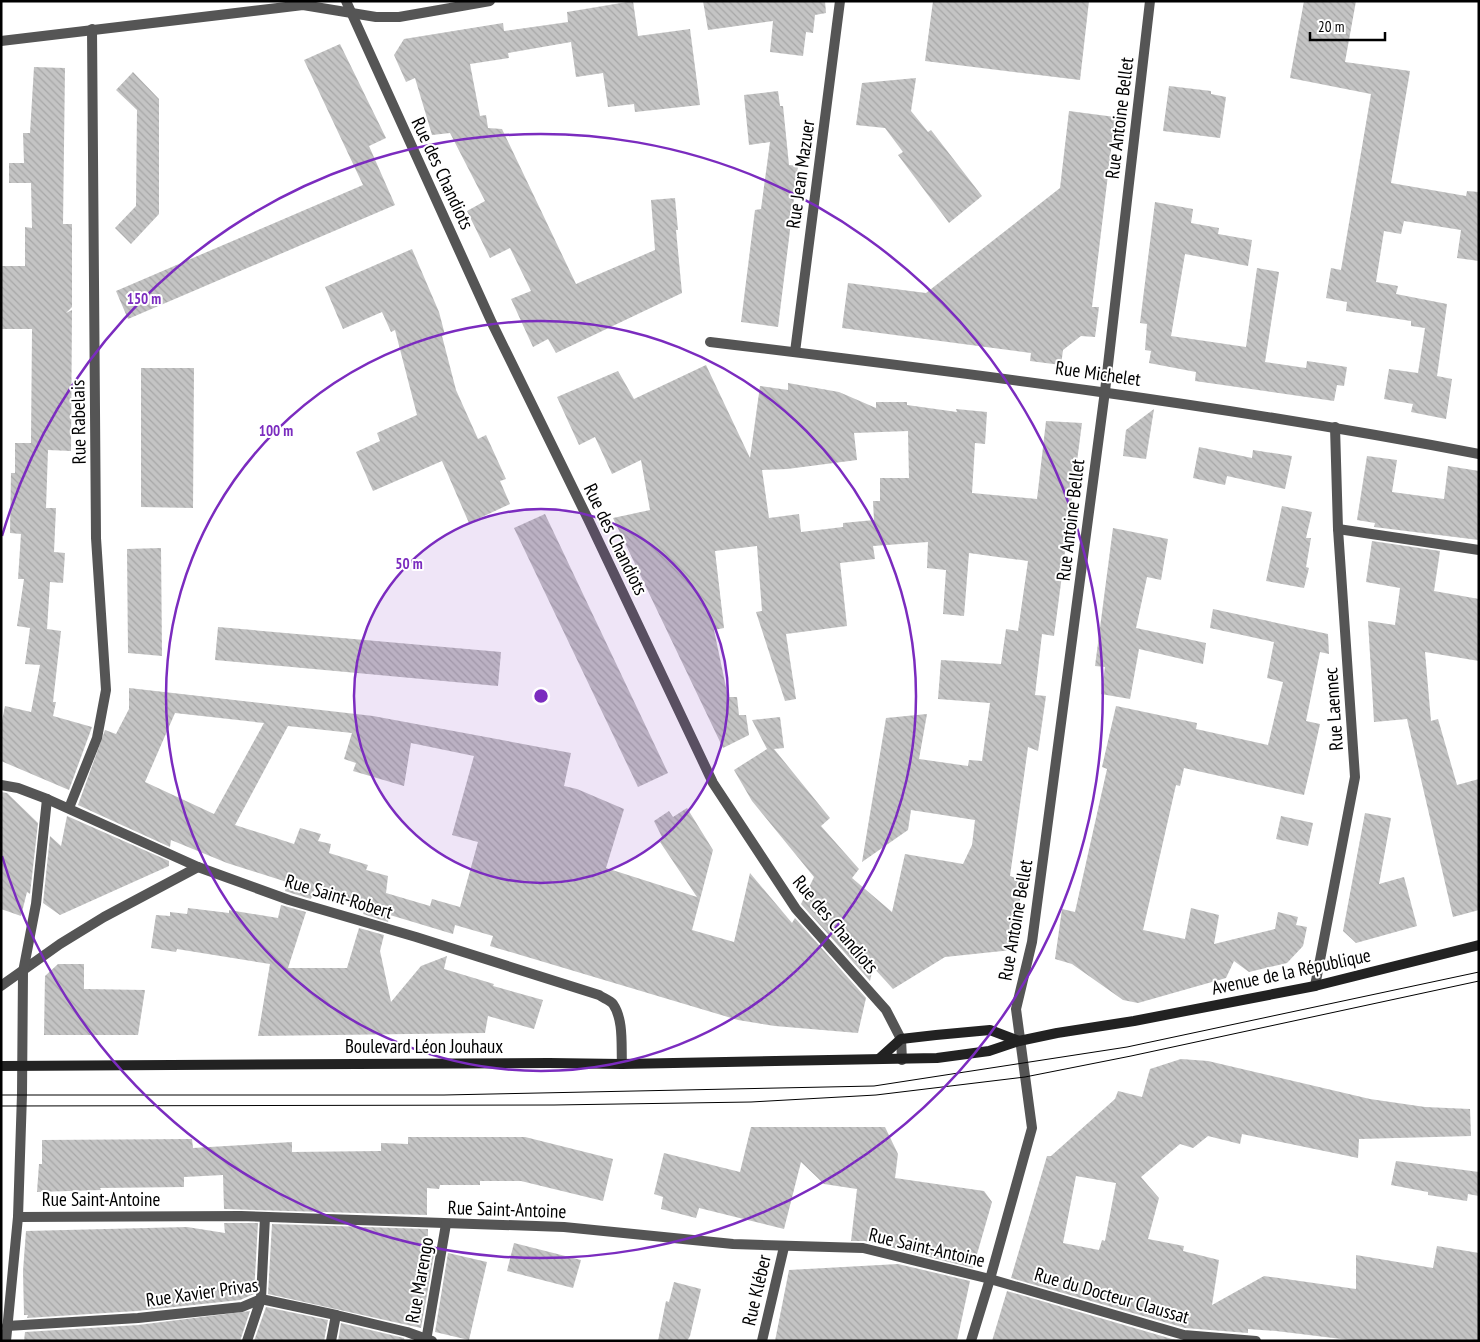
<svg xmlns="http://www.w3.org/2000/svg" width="1480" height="1342" viewBox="0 0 1480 1342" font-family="'PT Sans Narrow',sans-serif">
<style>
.building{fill:url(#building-back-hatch);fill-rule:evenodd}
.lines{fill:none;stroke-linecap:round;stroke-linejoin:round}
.minor{stroke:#555;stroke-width:10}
.secondary{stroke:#222;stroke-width:10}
.tram{stroke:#000;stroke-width:1}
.ring{fill:none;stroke:#7b2cbf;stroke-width:2.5}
.labels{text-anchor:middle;stroke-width:4;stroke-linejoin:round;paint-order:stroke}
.street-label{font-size:19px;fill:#000;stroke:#fff}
.centre{fill:#7b2cbf;stroke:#fff;stroke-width:2.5}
.ring-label{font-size:15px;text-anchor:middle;font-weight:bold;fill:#7b2cbf;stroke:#fff;stroke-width:4;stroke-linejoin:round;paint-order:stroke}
</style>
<defs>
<pattern id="building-back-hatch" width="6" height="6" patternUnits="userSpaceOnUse" patternTransform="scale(1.25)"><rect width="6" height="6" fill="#c4c4c4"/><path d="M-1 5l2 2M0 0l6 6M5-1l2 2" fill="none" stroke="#a7a7a7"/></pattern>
</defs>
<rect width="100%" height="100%" fill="#fff"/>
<g class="building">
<path d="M633,1l5,35 52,-7 10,76 -65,7 -1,-8 -26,3 -5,-34 -27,4 -5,-35 -63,11 1,5 -39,6 10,52 6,-1 2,13 14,1 74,155 79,-34 -4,-50 24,-2 3,32h-2l6,63 -126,60 -8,-14 -15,8 -22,-48 20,-8 -21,-43 -20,10 -23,-47 18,-10 -35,-68 -18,2 -17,-57 -9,4 -12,-27 10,-16 99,-16 1,8 64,-9 -1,-10z"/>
<path d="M703,1h122l1,12 -11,2 -2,18 -7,-1 -3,24 -33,-4 3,-31 -65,9z"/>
<path d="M933,1h156l-9,79 -155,-19z"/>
<path d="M1304,1h52l-11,61 65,9 -19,112 75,13 1,-5 12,1v69l-22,-3 4,-28 -57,-9 -3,13 -17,-3 -8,51 22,4 -2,8 51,10 -10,72 15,3 -6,40 -35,-7 2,-8 -29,-5 5,-30 29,4 7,-45 -14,-2v-5l-65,-10 1,-9 -21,-4 5,-30 10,2 30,-176 -81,-16z"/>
<path d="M340,44l46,94 -17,8 26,59 -267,114 -12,-28 247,-106 -59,-125z"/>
<path d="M34,67l31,1 -2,156h9v83l-6,6 6,-3 -1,141 -23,-1 -2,58h10l-2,44 11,1 -2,30 -13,-1 -3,47 14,2 -8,71h3l-3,14 39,11 -23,63 -68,-29v-35l4,-20 26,6 9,-47 -15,-1 5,-36 -13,-2 7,-47h-6l3,-45 -11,-1 1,-60h4v-30h16l1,-114h-31v-63h24v-39l7,1 -1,-45h-22v-20h15l-1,-30h7z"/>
<path d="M133,72l26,27v115l-28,30 -16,-16 21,-22 1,-96 -21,-20z"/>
<path d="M916,78l-5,33 17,21 3,-2 51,66 -33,27 -51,-68 5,-3 -18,-24 -29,-3 6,-42z"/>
<path d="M1169,86l42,5v3l15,3 -6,41 -57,-7z"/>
<path d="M778,91l2,15h3l6,59 9,1 -20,161 -37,-5 14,-112 6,-1 9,-67 -21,3 -5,-50z"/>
<path d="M1069,111l46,6 -23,190h7l-4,30 -14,-1 -18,14 -2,15 -31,-4 1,-8 -189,-25 6,-45 78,10 134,-105z"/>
<path d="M1155,202l38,7 -2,14 28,5 -1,6 34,6 -4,26 -63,-12 -14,82 75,11 11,-79 22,4 -14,90 41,6 1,-7 40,6 -3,19 -7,-1 -3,16 -139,-20 1,-9 -47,-9 2,-12 -6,-1 2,-26 -7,-1z"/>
<path d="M412,249l27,63 6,23 -3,1 14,54 22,49 8,-4 20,44 -6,2 10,23 -41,19 -27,-62 -69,30 -17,-39 24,-11 -3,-8 40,-18 -22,-85 -4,2 -9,-20 -39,17 -18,-42z"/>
<path d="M706,365l44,93 10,-72 28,4v-7l51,9 37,16v-6h31v3l50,7 -1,-3 31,3 -2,32 -10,-1 -3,50 65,6 9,-78 36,2 -28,213 -12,-2 -7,61 11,1 -8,55 -10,-4 -18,129 13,5 -11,69 -67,7 -52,32 -20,-22 -3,14 -69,-77 13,-27 -62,-76 -18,-31 33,-21 -15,-29 28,-3 4,31 -10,1 56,69 -9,8 38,43 -7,9 40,34 13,-58 58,10 9,-19 3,-25 -64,-10 -3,20 -46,32 24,-144 41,-4 -8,45 49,7 1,-6 13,1 8,-58 -52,-4 3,-39 60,4 5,-35 12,2 10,-70 -59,-8 -5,63 -21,-2 3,-44 -19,-2 1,-26 -55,4 2,13 -35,4 7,63 -61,8 10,65 -11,2 -29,-89 6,-1 -5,-65 -42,5 9,77 -10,2 14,67h9l2,18h7l3,20 -26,13 -110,-230 37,-8 -9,-50 -29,14 -17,-37 -16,8 -22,-48 61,-26 16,28zM908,431l1,47h-29v23h-7l1,19 -31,3v4l-42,5 -2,-18 -30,4 -7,-48 25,-1 70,-9 -3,-27z"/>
<path d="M141,368h53l-1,140 -52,-1z"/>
<path d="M1154,409l-8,50 -23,-3 3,-26z"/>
<path d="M1199,447l53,11 1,-8 39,6 -7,33 -58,-13 -2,9 -32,-7z"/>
<path d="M1367,456l30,4 -5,32 52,7 4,-33 31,5v69l-105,-13 1,-4 -18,-3z"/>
<path d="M1282,506l30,6 -6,26h5l-5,29 3,1 -5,20 -38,-7z"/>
<path d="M545,514l123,259 -30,14 -124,-259z"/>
<path d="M1113,528l55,11 -7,41 -14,-3 -11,51 70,15 -3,21 -64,-15 -9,50 -29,-5 4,-27 -10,-1z"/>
<path d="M1372,541l68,10 -6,40 45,8v62l-54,-9 6,69 7,-2 19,66 22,-6v131l-26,7 -46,-198 -33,3 -6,-101 27,4 5,-37 -34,-6z"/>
<path d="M161,548l1,108 -34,-3 -1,-104z"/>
<path d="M1213,609l115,25 1,20 -9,-2 -14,69 14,3 -9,41 -7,30 -120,-27 -4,18 -4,-1 -33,145 42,9 6,-31 28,7 -5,29 61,-15 3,-17 20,5 -2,8 11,2 -4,19 -16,17 -38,9 -15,-11 -8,17 -88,25 -15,-3 -51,-36 -17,-5 7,-50 13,3 32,-143 -5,-2 14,-61 81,17 -1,6 72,16 15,-63 -16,-4 7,-36 -64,-14z"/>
<path d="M218,627l283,25 -3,34 -283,-26z"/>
<path d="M129,688l244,28 198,37 -7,33 13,3 47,20 -18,59 91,29 -37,-55 3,-3 -9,-18 15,-10 4,6 14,-9 26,42 -21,80 42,12 16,-69 42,50 3,-5 71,80 -8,35 -83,-7 -37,-6 -248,-74 3,-10 -38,-11 -2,9 -63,-19 -2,7 -25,-8 3,-8 -52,-16 -3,9 -20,-6 -6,-2 2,-9 -60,-19 -56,-23 -1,7 -92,-42 27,-75 11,4 13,-25zM175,713l89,10 -50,91 -69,-32zM288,726l64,7 -8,26 12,4 -3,8 51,15 7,-43 63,13 -22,79 26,7 -18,65 -28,-8 -2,7 -44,-13 2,-17 -22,-6 2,-5 -39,-12 2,-9 -13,-3 3,-7 -21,-6 -6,16 -59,-19z"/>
<path d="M1,792l6,1 31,30 -8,71 -3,-2 -6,24 -20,-7z"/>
<path d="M1365,813l26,5 -12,66 25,-7 13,49 -61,17 -13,-12z"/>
<path d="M67,816l102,45v5l-109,49 -17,-12 7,-67 11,10z"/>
<path d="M1281,816l32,7 -5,23 -32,-7z"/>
<path d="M281,905l25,7 -18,56h59l12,-40 25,7 -4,16 11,51 30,-36 26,-10 -3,13 50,15 -1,2 50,14 -9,29 -46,-13 -3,17 -227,3 12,-72 -93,-15 -1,3 -25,-4 5,-33 14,1v-4l17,2 1,-6 41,5v-3l49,8z"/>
<path d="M58,964h26v25l61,1 -7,45h-94l1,-59z"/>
<path d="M1181,1059l27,2 162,38 55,8 45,2 1,27 -112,3 -1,19 -116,-24 -2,10 -32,-8 -15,12 -13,-4 -39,33 18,21 -11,41 36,7 -1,5 36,9 -7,45 52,-29 92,13v-34l77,13 4,-22 42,7v88h-121l-82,-10 -28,-2v4l-63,-5 -174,-50 36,-122h4l64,-57 3,-8 24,6 8,-28zM1076,1176l40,7 -11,58 -3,-1 -3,10 -36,-7z"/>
<path d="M751,1127h134l13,27 -3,24 89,13 8,11 -19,66 -108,-27h-14l6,-52 -33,-5 -23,-22 -17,67 -85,-21 -3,10 -35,-9 2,-12 -9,-3 10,-41 76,19z"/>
<path d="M408,1137h117l88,22 -10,42 -82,-20h-41v4h-40l-1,4 -12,-1v27l-203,-6 -1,-34 -39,2v10l-84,1 1,2 -64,2 2,-28h3v-24l150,-1 1,9 99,-6v10l89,-1v-8l27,1z"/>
<path d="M1396,1161l83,11v24l-11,-2 -1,7 -39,-6v-3l-37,-7z"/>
<path d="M224,1223h34l-4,71 -14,6 -103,11 -110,7 1,-3h-4l-1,-44 3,-40 161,-4 38,6z"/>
<path d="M272,1224l156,5v8l4,1 -3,10 6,1 -14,79 -153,-34z"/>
<path d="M514,1243l67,17 -8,28 -66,-17z"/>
<path d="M448,1253l39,9 -18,78 -34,-8z"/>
<path d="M898,1264l72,17 -13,60h-182l14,-71z"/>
<path d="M674,1282l27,7 -11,47 -3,5h-29l8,-40 3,1z"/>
<path d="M1007,1291l172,50h-187z"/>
<path d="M266,1307l62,13 -4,21h-70z"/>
<path d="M250,1311l-10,30h-216l1,-9 113,-7z"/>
<path d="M341,1323l63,15 1,3h-67z"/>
</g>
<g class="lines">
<g class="minor">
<path d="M346,1l146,322 96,196 125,264 83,126 90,101 15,29 1,21"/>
<path d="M1,41l302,-36 73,12h23l91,-16"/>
<path d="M710,342c257,31 514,63 769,112"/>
<path d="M795,352l45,-351"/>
<path d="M1338,529l141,21"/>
<path d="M1,785l17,3 29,11 151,68 91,33 127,37 183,58c4,3 11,5 14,9 11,16 8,42 9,60"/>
<path d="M69,808l28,-70 9,-48 -10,-152 -4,-509"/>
<path d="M1,986l59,-42 44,-27 94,-50"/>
<path d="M1315,986l40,-209 -17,-248 -3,-102"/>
<path d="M18,1217l223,-1 323,11 169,17 130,4 127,31 194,56 72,6"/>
<path d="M7,1326l131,-8 104,-11 19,-8 75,16 71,17 25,9"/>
<path d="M6,1341l12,-124 4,-123 1,-122 13,-68 11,-105"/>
<path d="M247,1341l14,-42 4,-82"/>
<path d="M331,1341l5,-26"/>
<path d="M426,1341l20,-117"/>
<path d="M762,1341l22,-94"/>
<path d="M971,1341l19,-62 42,-151 -16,-119 16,-67 73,-551 45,-390"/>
</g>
<g class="secondary">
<path d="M880,1058l21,-19 35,-4 54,-5 29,11"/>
<path d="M1,1066l548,-3 73,1 315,-6 52,-7 30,-10 38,-8 77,-12 181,-35 164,-41"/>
</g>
<g class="tram">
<path d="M1,1095h443l430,-9 253,-39 352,-75"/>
<path d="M1,1106l553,-1 197,-3 125,-7 149,-18 106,-21 348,-75"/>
</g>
</g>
<circle cx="541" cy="696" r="187" fill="#7b2cbf" fill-opacity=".12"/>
<g class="ring">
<circle cx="541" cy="696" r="187"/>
<circle cx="541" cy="696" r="375"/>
<path d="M2 536A562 562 0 1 1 2 856"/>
</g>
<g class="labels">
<g class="street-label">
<text transform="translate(1119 118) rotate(-83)" y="7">Rue Antoine Bellet</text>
<text transform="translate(443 173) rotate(65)" y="7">Rue des Chandiots</text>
<text transform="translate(800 174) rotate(-82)" y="7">Rue Jean Mazuer</text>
<text transform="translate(1098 373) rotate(8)" y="7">Rue Michelet</text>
<text transform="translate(78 422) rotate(-91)" y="7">Rue Rabelais</text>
<text transform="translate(1070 520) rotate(-83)" y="7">Rue Antoine Bellet</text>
<text transform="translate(616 539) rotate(64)" y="7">Rue des Chandiots</text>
<text transform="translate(1333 709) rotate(-94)" y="7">Rue Laennec</text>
<text transform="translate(339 896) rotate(17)" y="7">Rue Saint-Robert</text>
<text transform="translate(1015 920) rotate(-80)" y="7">Rue Antoine Bellet</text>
<text transform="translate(836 924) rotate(50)" y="7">Rue des Chandiots</text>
<text transform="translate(1291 971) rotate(-12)" y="7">Avenue de la République</text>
<text x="424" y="1053">Boulevard Léon Jouhaux</text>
<text x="101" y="1206">Rue Saint-Antoine</text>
<text transform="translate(507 1209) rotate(2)" y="7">Rue Saint-Antoine</text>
<text transform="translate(927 1247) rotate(13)" y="7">Rue Saint-Antoine</text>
<text transform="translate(419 1280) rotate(-80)" y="7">Rue Marengo</text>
<text transform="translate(756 1290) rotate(-77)" y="7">Rue Kléber</text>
<text transform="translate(202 1292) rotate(-8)" y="7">Rue Xavier Privas</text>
<text transform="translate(1112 1295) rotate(16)" y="7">Rue du Docteur Claussat</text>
</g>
</g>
<circle cx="541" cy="696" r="8" class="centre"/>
<g class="ring-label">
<text x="144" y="304">150 m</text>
<text x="276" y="436">100 m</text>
<text x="409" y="569">50 m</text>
</g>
<rect width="1480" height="1342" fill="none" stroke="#000000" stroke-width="5"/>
<path d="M1310 32v8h75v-8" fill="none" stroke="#000000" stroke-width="2.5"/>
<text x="1318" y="32" font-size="15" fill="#000000" stroke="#ffffff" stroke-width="4" paint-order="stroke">20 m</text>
</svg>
